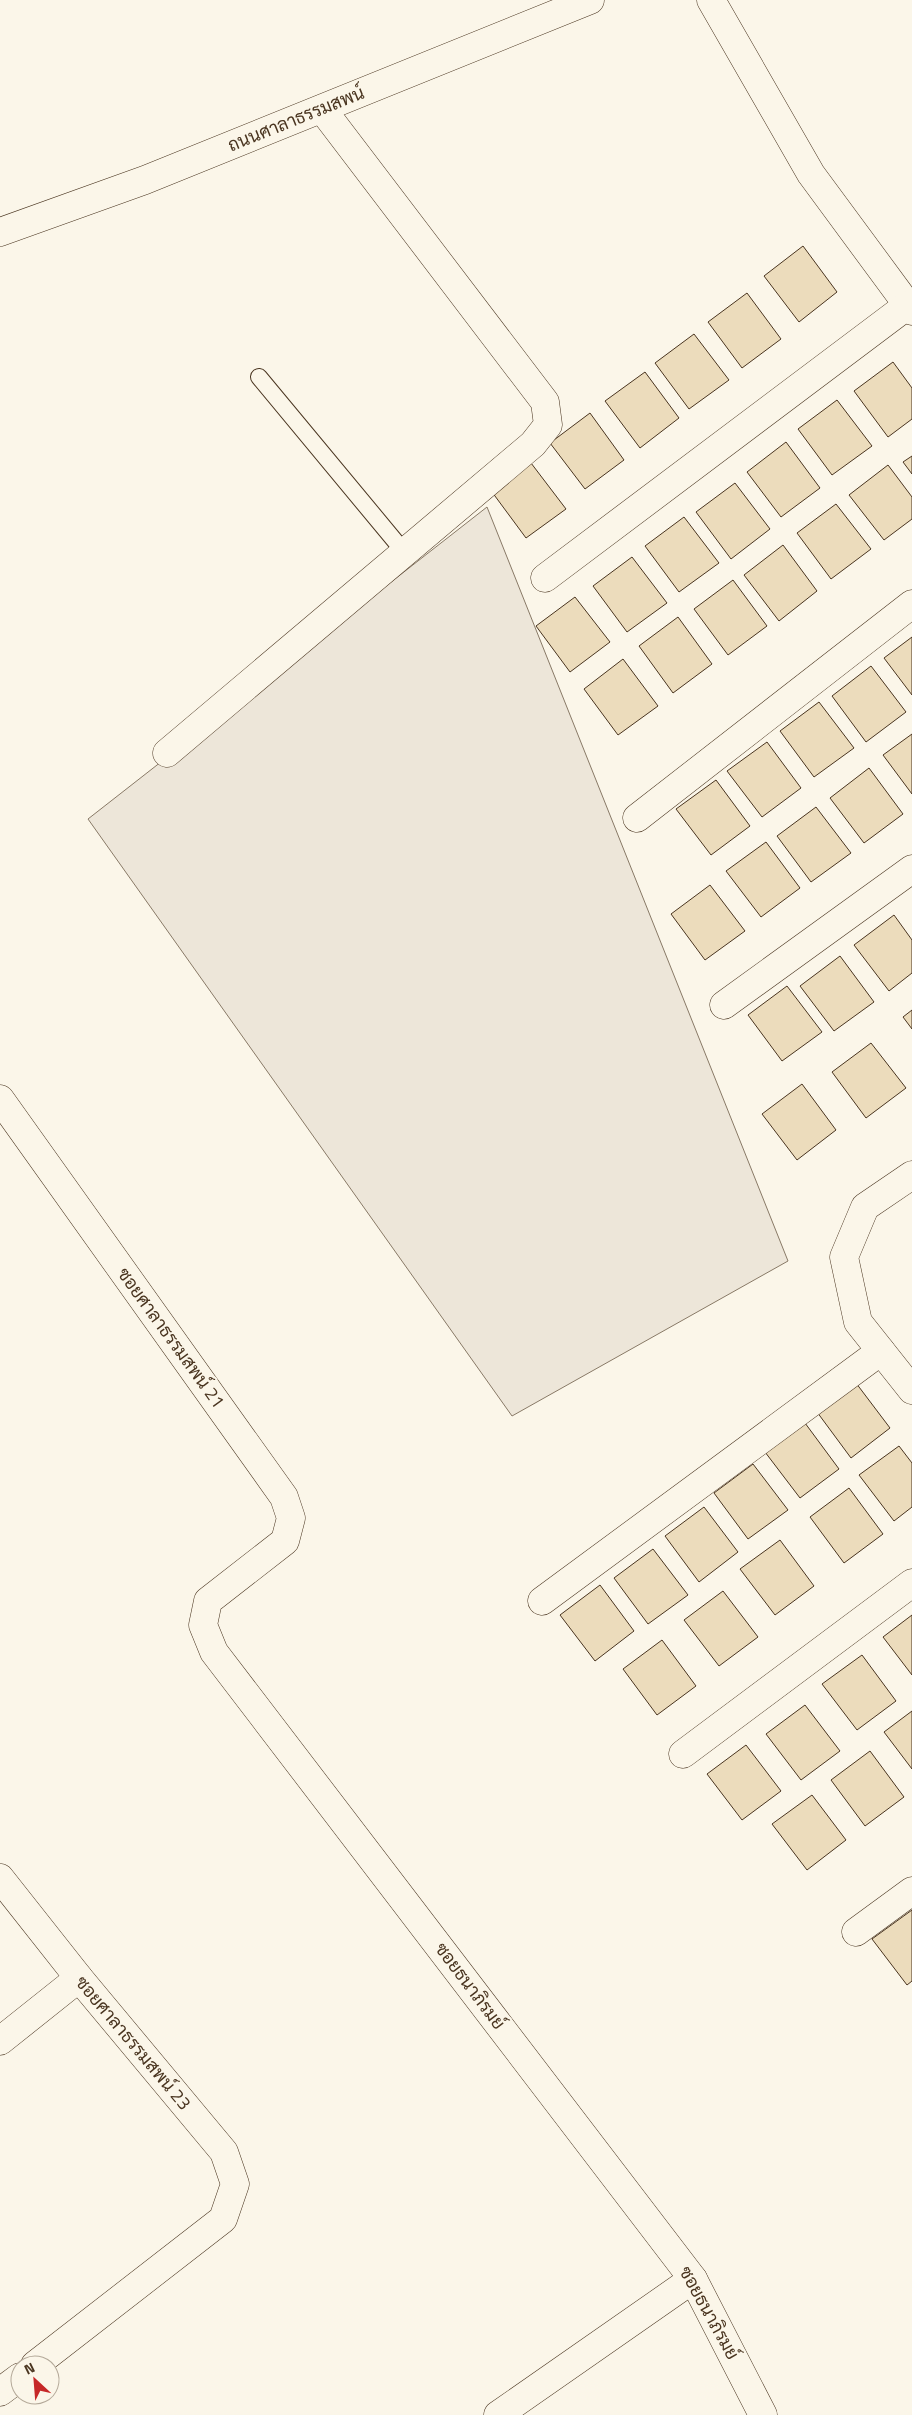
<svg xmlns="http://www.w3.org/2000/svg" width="912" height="2415" viewBox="0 0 912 2415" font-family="'Titillium Web',Sarabun,sans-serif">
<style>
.green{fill:#ede6d9;stroke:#887966}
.building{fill:#ecdcbc;stroke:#4a3520}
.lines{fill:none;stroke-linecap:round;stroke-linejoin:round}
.service-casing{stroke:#4a3520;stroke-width:18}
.minor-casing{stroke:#4a3520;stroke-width:29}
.tertiary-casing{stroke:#4a3520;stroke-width:29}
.service{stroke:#fbf6e9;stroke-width:16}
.minor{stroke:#fbf6e9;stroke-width:28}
.tertiary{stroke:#fbf6e9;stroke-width:28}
.labels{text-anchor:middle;stroke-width:4;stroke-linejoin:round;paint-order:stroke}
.street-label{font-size:18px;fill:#4a3520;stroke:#fbf6e9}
</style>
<rect width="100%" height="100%" fill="#fbf6e9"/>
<path class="green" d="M487,507l301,754 -276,155 -424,-597z"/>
<g class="building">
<path d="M803,246l34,46 -38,30 -35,-46z"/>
<path d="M747,293l34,46 -39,29 -34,-46z"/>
<path d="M694,334l35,46 -40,29 -34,-46z"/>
<path d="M893,362l19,26v31l-24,18 -34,-46z"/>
<path d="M645,372l34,46 -39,30 -35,-47z"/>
<path d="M837,400l35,46 -40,29 -34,-46z"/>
<path d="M590,413l34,47 -39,29 -35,-46z"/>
<path d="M786,442l34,46 -39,29 -34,-45z"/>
<path d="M912,456v18l-9,-12z"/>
<path d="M531,463l35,46 -40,29 -34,-46z"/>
<path d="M888,465l24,32v22l-28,21 -35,-45z"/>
<path d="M735,483l35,46 -39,30 -35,-47z"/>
<path d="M836,504l35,45 -40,30 -34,-46z"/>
<path d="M684,517l35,46 -40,29 -34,-46z"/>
<path d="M783,545l34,46 -38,30 -35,-46z"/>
<path d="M632,557l35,46 -40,29 -34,-46z"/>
<path d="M733,580l34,46 -39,29 -34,-46z"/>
<path d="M575,597l35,45 -40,30 -34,-46z"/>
<path d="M678,617l34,47 -39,29 -34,-47z"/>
<path d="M912,637v58l-28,-37z"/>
<path d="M623,659l35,47 -40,29 -34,-46z"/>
<path d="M871,666l35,46 -40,30 -34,-46z"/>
<path d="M819,702l35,46 -40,29 -34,-46z"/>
<path d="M912,734v60l-29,-39z"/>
<path d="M767,742l34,46 -39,29 -35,-46z"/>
<path d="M869,768l34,46 -39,29 -34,-45z"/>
<path d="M716,780l34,46 -39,29 -35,-46z"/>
<path d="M816,807l35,46 -40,29 -34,-46z"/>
<path d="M766,842l34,46 -39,29 -35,-46z"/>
<path d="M710,885l35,46 -40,29 -34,-46z"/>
<path d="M894,915l18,25v33l-23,18 -35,-46z"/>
<path d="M840,956l34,46 -40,29 -34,-45z"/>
<path d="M787,986l35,46 -40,29 -34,-46z"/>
<path d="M912,1010v19l-9,-12z"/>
<path d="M871,1043l35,45 -40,30 -34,-46z"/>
<path d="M802,1084l34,46 -39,30 -35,-46z"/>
<path d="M856,1383l34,45 -39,30 -34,-46z"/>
<path d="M805,1423l34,46 -39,29 -35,-46z"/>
<path d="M899,1446l13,17v44l-18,14 -35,-46z"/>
<path d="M753,1464l35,46 -40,29 -34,-46z"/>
<path d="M849,1488l34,46 -39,29 -34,-46z"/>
<path d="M704,1507l34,45 -39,30 -34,-46z"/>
<path d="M780,1540l34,46 -39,29 -35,-46z"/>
<path d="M653,1549l35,46 -40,29 -34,-46z"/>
<path d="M600,1585l34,46 -39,30 -35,-46z"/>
<path d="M723,1591l35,46 -39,29 -35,-46z"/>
<path d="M912,1615v60l-29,-38z"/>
<path d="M662,1640l34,46 -39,29 -34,-46z"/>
<path d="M862,1655l34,46 -39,29 -35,-46z"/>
<path d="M805,1705l35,46 -39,29 -35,-46z"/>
<path d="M912,1711v58l-28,-37z"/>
<path d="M746,1745l35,46 -39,29 -35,-46z"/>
<path d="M870,1751l34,46 -39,29 -34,-46z"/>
<path d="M812,1795l34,45 -39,30 -35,-46z"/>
<path d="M912,1910v71l-5,4 -35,-46z"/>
</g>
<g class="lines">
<g class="service-casing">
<path id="service" d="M259,377l146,176"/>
</g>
<g class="minor-casing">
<g id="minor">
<path d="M711,0l100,174 101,137"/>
<path d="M545,578l363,-273"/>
<path d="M167,753l366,-309 15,-19 -3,-23 -223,-293"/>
<path d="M637,818l275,-214"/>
<path d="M724,1005l188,-136"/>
<path d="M0,1099l284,398 7,21 -6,23 -77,60 -5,24 11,27 479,627 70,136"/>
<path d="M912,1175l-47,32 -21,50 14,65 54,68"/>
<path d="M542,1601l339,-250"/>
<path d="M683,1754l229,-171"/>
<path d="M0,1878l79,100 145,174 11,32 -12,35 -188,146"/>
<path d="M856,1932l56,-41"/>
<path d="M0,2041l79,-63"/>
<path d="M0,2392l20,-15"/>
<path d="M498,2415l195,-136"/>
</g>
</g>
<g class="tertiary-casing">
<path id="tertiary" d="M0,232l145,-52 445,-180"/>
</g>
<use href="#service" class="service"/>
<use href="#minor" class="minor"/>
<use href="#tertiary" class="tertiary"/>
</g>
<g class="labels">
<g class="street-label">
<text transform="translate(296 119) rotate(-22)" y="6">ถนนศาลาธรรมสพน์</text>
<text transform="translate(171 1338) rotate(54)" y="6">ซอยศาลาธรรมสพน์ 21</text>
<text transform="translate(470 1986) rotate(53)" y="6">ซอยธนาภิรมย์</text>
<text transform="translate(133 2043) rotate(50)" y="6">ซอยศาลาธรรมสพน์ 23</text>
<text transform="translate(709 2313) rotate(61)" y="6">ซอยธนาภิรมย์</text>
</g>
</g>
<g transform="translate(35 2380) rotate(334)"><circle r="24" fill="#fbf6e9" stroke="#b4a999"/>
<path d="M0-4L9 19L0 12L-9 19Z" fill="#c62828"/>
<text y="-8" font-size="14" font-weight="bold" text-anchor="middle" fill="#4a3520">N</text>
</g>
</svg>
